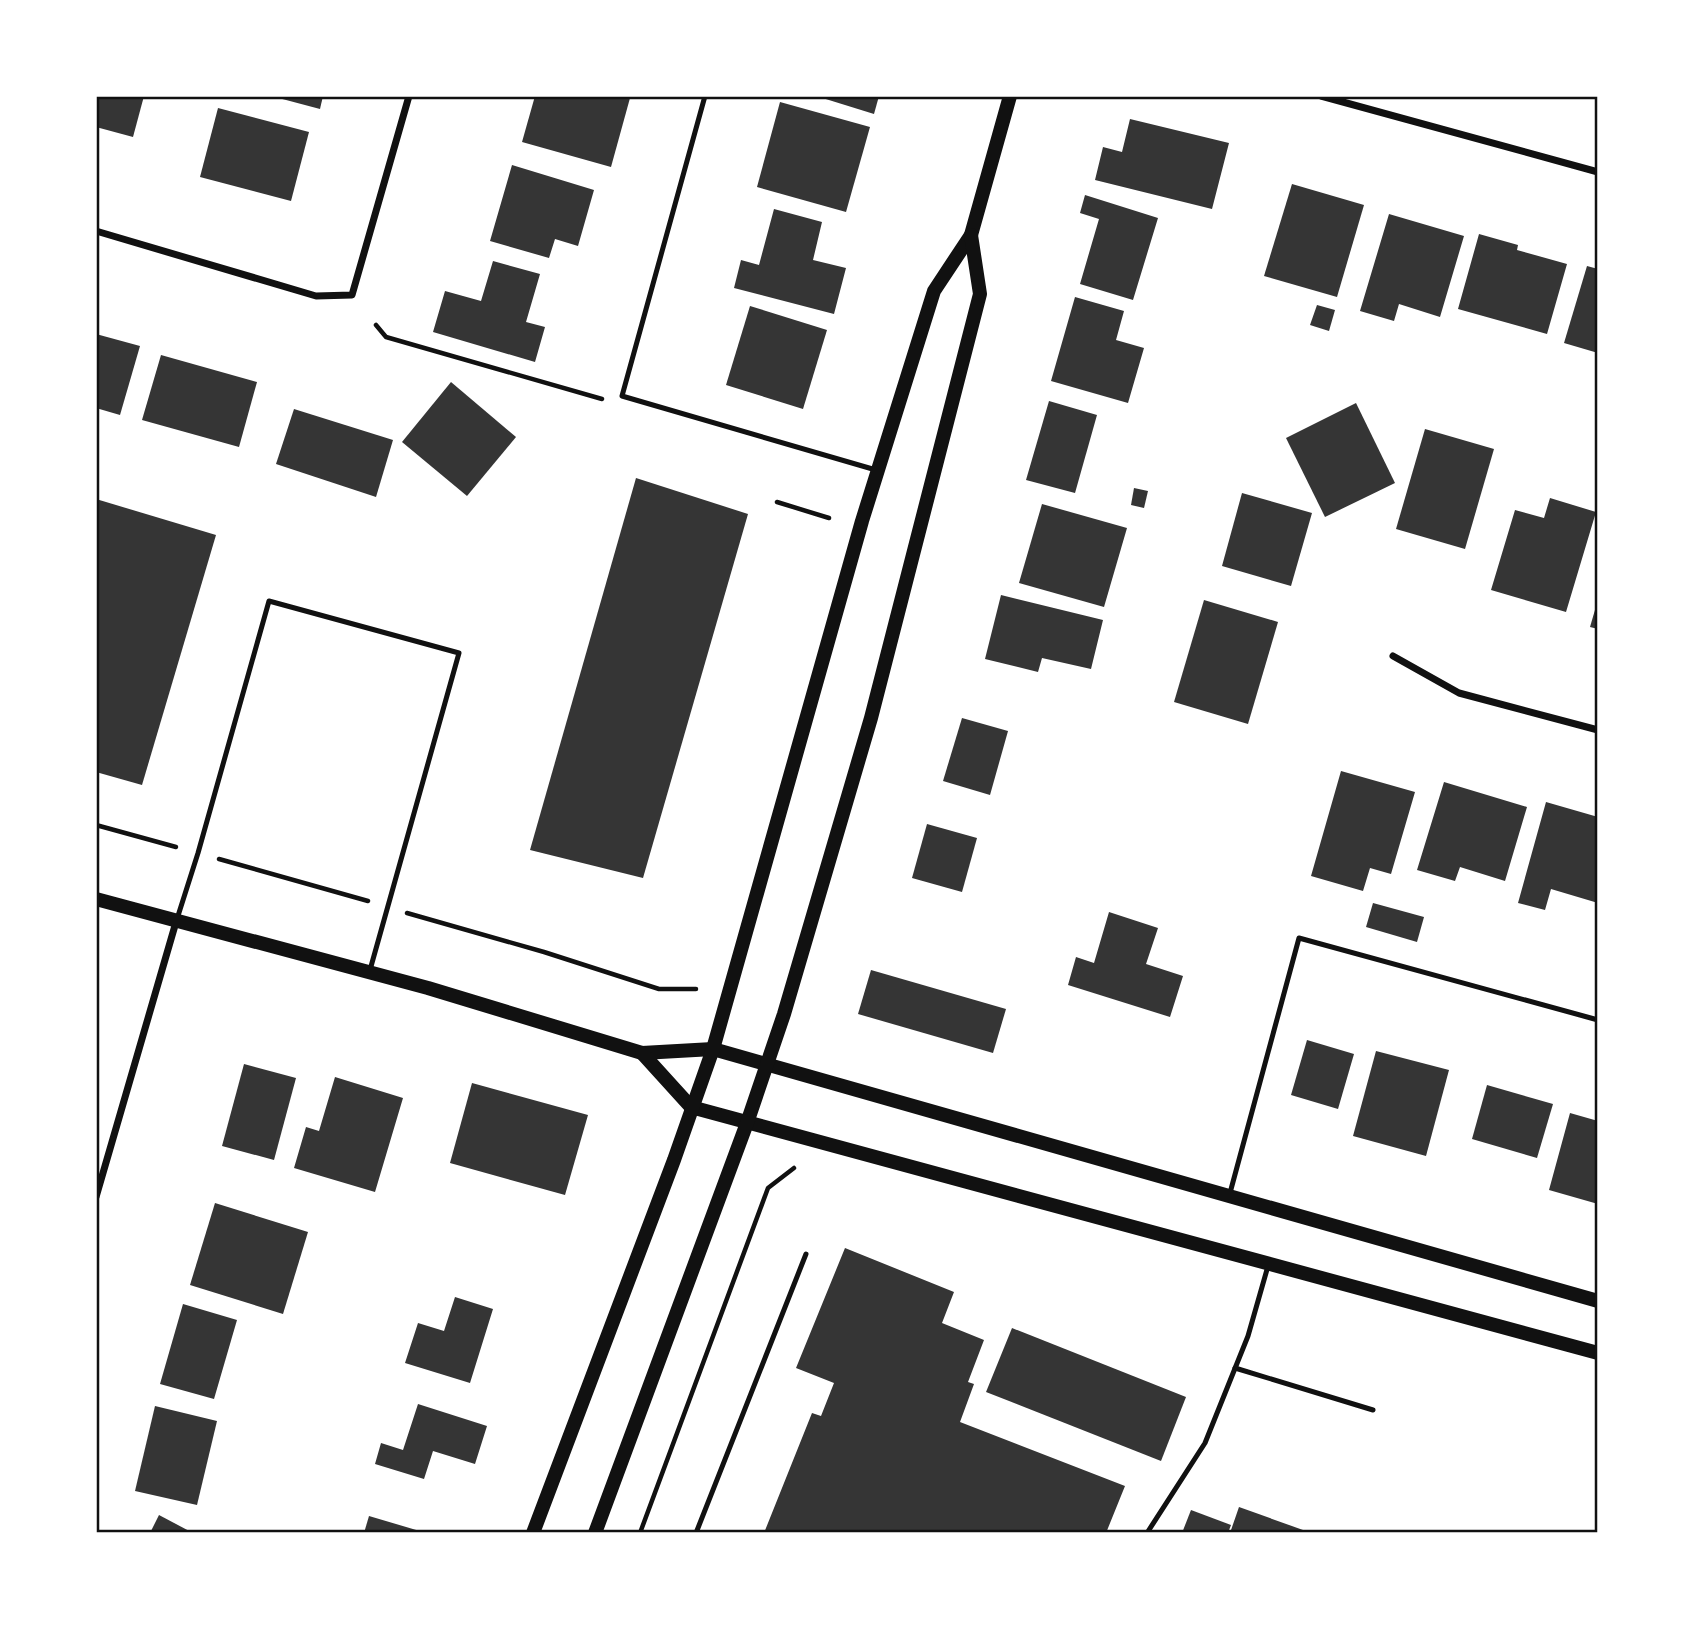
<svg xmlns="http://www.w3.org/2000/svg" width="1694" height="1629" viewBox="0 0 1694 1629" font-family="Jost,sans-serif">
<style>
.building{fill:#353535}
.lines{fill:none;stroke-linecap:round;stroke-linejoin:round}
.path{stroke:#111;stroke-width:4.5}
.service{stroke:#111;stroke-width:5}
.minor{stroke:#111;stroke-width:7}
.secondary{stroke:#111;stroke-width:14}
.neatline{fill:none;stroke:#111;stroke-width:2.5}
</style>
<rect width="100%" height="100%" fill="#fff"/>
<g class="building">
<path d="M100,96h44l-11,41 -37,-10v-18z"/>
<path d="M271,96h52l-3,13z"/>
<path d="M535,96h88l7,2 -19,69 -89,-25z"/>
<path d="M816,96h63l-5,18z"/>
<path d="M780,102l90,25 -24,85 -89,-25z"/>
<path d="M218,108l91,24 -18,69 -91,-24z"/>
<path d="M1130,119l99,24 -17,66 -117,-29 8,-33 19,5z"/>
<path d="M512,165l82,25 -16,56 -23,-7 -6,19 -59,-17z"/>
<path d="M1292,184l72,21 -27,92 -73,-21z"/>
<path d="M1085,195l73,23 -25,82 -53,-16 19,-65 -19,-6z"/>
<path d="M774,209l48,13 -9,38 33,8 -12,46 -100,-26 7,-28 18,5z"/>
<path d="M1389,214l75,22 -24,81 -41,-13 -5,17 -34,-10z"/>
<path d="M1479,234l39,11 -1,5 50,14 -20,70 -89,-25z"/>
<path d="M493,261l47,13 -14,48 19,5 -10,35 -102,-30 12,-41 36,10z"/>
<path d="M1587,266l11,3v84l-34,-10z"/>
<path d="M1075,297l49,14 -8,29 28,8 -16,55 -77,-22z"/>
<path d="M1317,305l18,5 -6,21 -19,-6z"/>
<path d="M750,306l77,24 -24,79 -77,-24z"/>
<path d="M96,334l44,12 -20,69 -24,-7z"/>
<path d="M161,355l96,27 -18,65 -97,-27z"/>
<path d="M451,382l65,55 -49,59 -65,-54z"/>
<path d="M1049,401l48,14 -22,78 -49,-13z"/>
<path d="M1356,403l39,80 -70,34 -39,-79z"/>
<path d="M294,409l99,31 -17,57 -100,-33z"/>
<path d="M1425,429l69,20 -29,100 -69,-20z"/>
<path d="M636,478l112,36 -105,364 -113,-28z"/>
<path d="M1134,488l14,3 -4,17 -13,-3z"/>
<path d="M1242,493l70,20 -21,73 -69,-20z"/>
<path d="M1550,498l46,14 -30,100 -75,-22 24,-80 29,8z"/>
<path d="M96,499l120,36 -74,250 -46,-13z"/>
<path d="M1042,504l85,24 -23,79 -85,-24z"/>
<path d="M1001,595l102,25 -12,49 -49,-11 -4,14 -53,-13z"/>
<path d="M1204,600l74,22 -30,102 -74,-22z"/>
<path d="M1597,603h1v26l-8,-2z"/>
<path d="M962,718l46,13 -18,64 -47,-14z"/>
<path d="M1341,771l74,21 -24,82 -21,-6 -7,23 -52,-15z"/>
<path d="M1444,782l83,25 -22,74 -45,-14 -5,14 -38,-11z"/>
<path d="M1546,802l52,15v86l-47,-14 -6,21 -27,-7z"/>
<path d="M927,824l50,14 -15,54 -50,-14z"/>
<path d="M1373,903l51,14 -7,25 -51,-15z"/>
<path d="M1109,912l49,16 -12,36 37,12 -13,41 -102,-32 8,-28 18,6z"/>
<path d="M871,970l135,39 -13,44 -135,-39z"/>
<path d="M1307,1040l47,14 -16,55 -47,-14z"/>
<path d="M1376,1051l73,19 -23,86 -73,-20z"/>
<path d="M244,1064l52,14 -22,82 -52,-14z"/>
<path d="M335,1077l68,21 -28,94 -81,-24 12,-41 13,4z"/>
<path d="M472,1083l116,32 -23,80 -115,-32z"/>
<path d="M1487,1085l66,19 -16,54 -65,-19z"/>
<path d="M1570,1113l28,8v83l-49,-14z"/>
<path d="M215,1203l93,29 -25,82 -93,-29z"/>
<path d="M845,1248l109,44 -12,31 42,17 -16,42 6,2 -14,38 165,64 -19,47h-342l48,-120 9,3 13,-33 -38,-15z"/>
<path d="M455,1297l38,12 -23,74 -65,-20 13,-40 26,8z"/>
<path d="M183,1304l54,16 -23,79 -54,-15z"/>
<path d="M1012,1328l174,69 -25,64 -175,-69z"/>
<path d="M418,1404l69,22 -12,38 -42,-13 -9,28 -49,-15 6,-21 22,7z"/>
<path d="M155,1406l62,15 -20,84 -62,-14z"/>
<path d="M1239,1507l64,23 -1,3h-72z"/>
<path d="M1191,1510l40,15 -3,8h-46z"/>
<path d="M159,1515l34,18h-43z"/>
<path d="M369,1516l54,16v1h-59z"/>
</g>
<g class="lines">
<g class="path">
<path d="M376,325l10,12 216,62"/>
<path d="M777,502l52,16"/>
<path d="M96,825l80,22"/>
<path d="M219,859l149,42"/>
<path d="M407,913l137,39 115,37h37"/>
<path d="M640,1533l128,-345 26,-20"/>
</g>
<g class="service">
<path d="M705,96l-83,300 254,74"/>
<path d="M177,919l21,-66 71,-252 190,52 -89,317"/>
<path d="M1230,1193l69,-255 299,82"/>
<path d="M1235,1368l138,42"/>
<path d="M696,1533l110,-279"/>
<path d="M1147,1533l58,-90 43,-107 20,-70"/>
</g>
<g class="minor">
<path d="M1321,96l277,76"/>
<path d="M96,231l220,65 36,-1 57,-199"/>
<path d="M1393,656l66,37 139,37"/>
<path d="M96,1197l80,-275"/>
</g>
<g class="secondary">
<path d="M96,899l332,89 214,65 71,-4 885,252"/>
<path d="M642,1053l49,54"/>
<path d="M691,1107l907,246"/>
<path d="M533,1533l141,-373 39,-111 149,-528 72,-230 37,-56 39,-139"/>
<path d="M595,1533l152,-410 37,-109 87,-296 109,-424 -9,-59"/>
</g>
</g>
<rect width="1694" height="1629" fill="none" stroke="#ffffff" stroke-width="196"/>
<rect x="98" y="98" width="1498" height="1433" class="neatline"/>
</svg>
